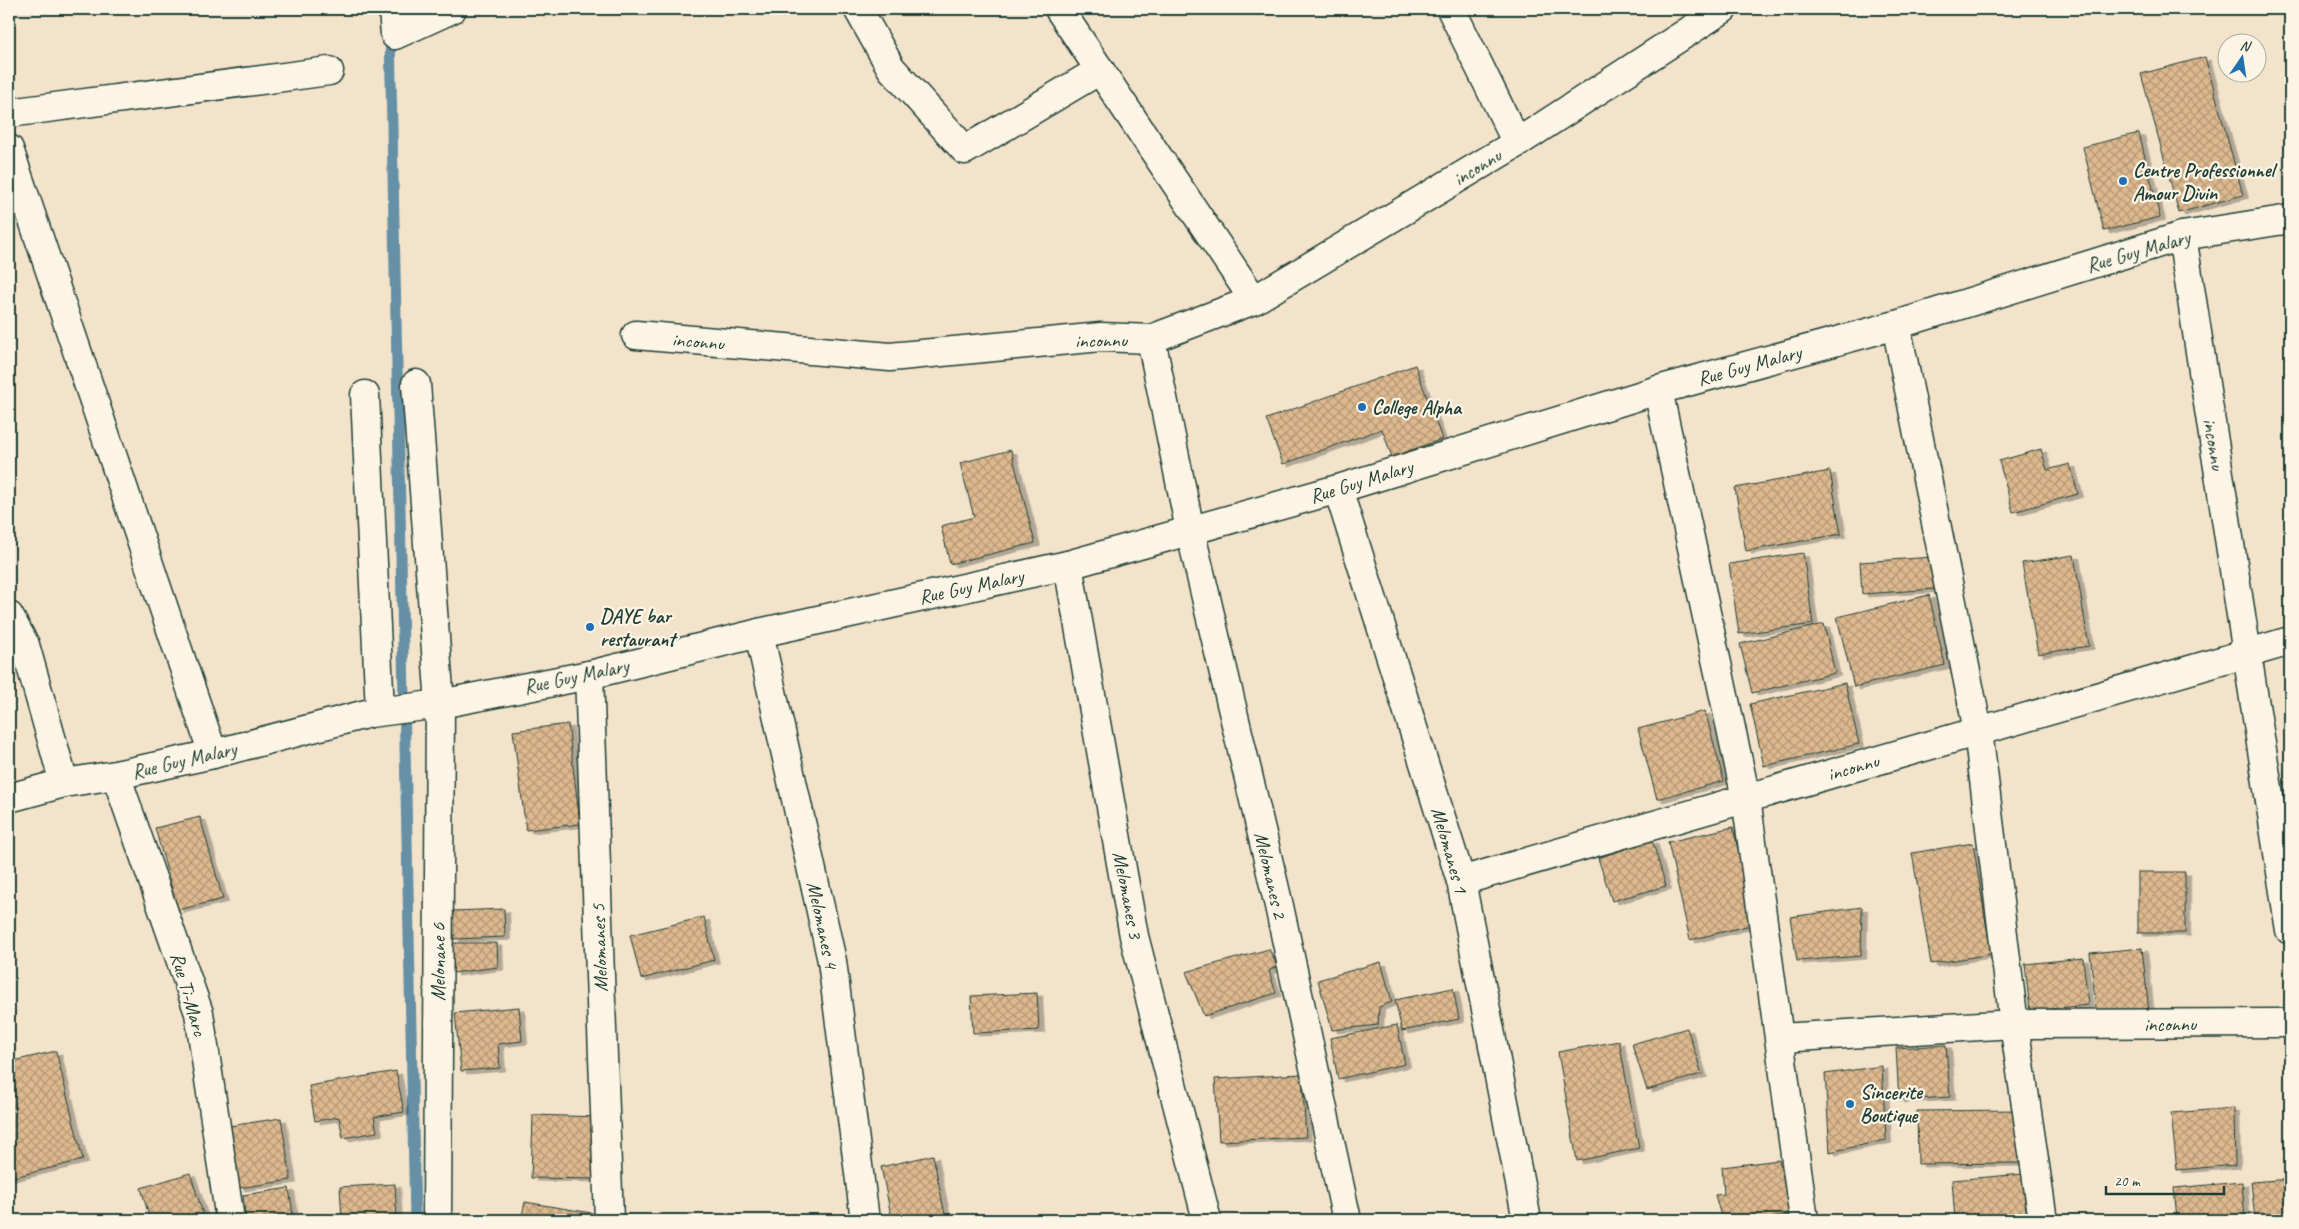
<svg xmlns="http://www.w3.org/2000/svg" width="2299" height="1229" viewBox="0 0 2299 1229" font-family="Caveat,sans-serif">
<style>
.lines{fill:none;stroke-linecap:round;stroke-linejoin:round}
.stream{stroke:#6590a5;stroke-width:11}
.building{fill:url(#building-cross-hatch);stroke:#1f3d34;filter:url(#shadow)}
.minor-casing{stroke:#1f3d34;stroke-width:31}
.minor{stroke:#fcf5e5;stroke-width:28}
.poi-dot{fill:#1f6fb2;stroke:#fcf5e5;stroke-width:2}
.labels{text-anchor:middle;stroke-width:4.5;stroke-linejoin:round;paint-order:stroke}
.street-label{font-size:20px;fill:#1f3d34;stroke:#fcf5e5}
.poi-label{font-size:20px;font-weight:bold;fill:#1f3d34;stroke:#fcf5e5;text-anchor:start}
</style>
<defs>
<pattern id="building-cross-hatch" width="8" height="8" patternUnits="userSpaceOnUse" patternTransform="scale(1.25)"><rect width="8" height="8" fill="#deb98f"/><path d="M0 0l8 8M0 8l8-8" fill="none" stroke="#b39876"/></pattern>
<filter id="shadow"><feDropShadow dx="5.5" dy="3" stdDeviation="0" flood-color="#0004"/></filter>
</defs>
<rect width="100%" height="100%" fill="#f3e3cb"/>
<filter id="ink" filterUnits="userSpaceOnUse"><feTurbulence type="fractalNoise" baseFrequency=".02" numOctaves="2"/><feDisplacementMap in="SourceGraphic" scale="10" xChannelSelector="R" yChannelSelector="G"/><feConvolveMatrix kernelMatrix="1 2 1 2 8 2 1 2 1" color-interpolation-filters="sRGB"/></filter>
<g filter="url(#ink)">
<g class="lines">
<path class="stream" d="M390,33l25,1187"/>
</g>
<g class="building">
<path d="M2205,57l38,138 -64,18 -38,-139z"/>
<path d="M2139,133l21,84 -56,14 -21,-84z"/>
<path d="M1415,365l27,74 -50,18 -10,-28 -99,35 -17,-45z"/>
<path d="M2041,449l6,21 23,-6 8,30 -65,18 -14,-51z"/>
<path d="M1011,450l24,93 -85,21 -9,-38 33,-9 -14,-54z"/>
<path d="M1830,471l11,63 -95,17 -11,-63z"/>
<path d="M1803,553l10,71 -74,10 -10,-70z"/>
<path d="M2074,555l15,91 -51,8 -16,-91z"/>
<path d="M1934,557l2,32 -74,5 -2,-32z"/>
<path d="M1929,595l16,70 -91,22 -17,-70z"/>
<path d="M1824,624l11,49 -83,20 -12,-49z"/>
<path d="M1845,683l14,61 -95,22 -14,-62z"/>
<path d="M1705,711l19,70 -67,18 -19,-70z"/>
<path d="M568,724l12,100 -54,6 -13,-99z"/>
<path d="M200,817l23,82 -45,11 -23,-82z"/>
<path d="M1733,827l22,97 -65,16 -22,-98z"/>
<path d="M1652,840l14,46 -54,15 -14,-43z"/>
<path d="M1973,843l18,111 -60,10 -19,-111z"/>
<rect x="2138" y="872" width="47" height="61"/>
<path d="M1862,907l-1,49 -64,5 -7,-44z"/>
<path d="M504,909l1,28 -51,2 -1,-28z"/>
<path d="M704,917l10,43 -73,19 -11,-44z"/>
<path d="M450,943h47l1,24 -45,6z"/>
<path d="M2142,948l7,64 -52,6 -7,-65z"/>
<path d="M1269,949l8,17 -8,5 7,22 -72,23 -18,-44z"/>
<path d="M2083,958l5,47 -58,6 -5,-47z"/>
<path d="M1381,962l11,40 -13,5 -1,18 -46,5 -14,-50z"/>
<path d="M1453,988l6,31 -57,12 -7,-31z"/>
<path d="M1037,993l2,37 -66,3 -2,-37z"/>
<path d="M519,1007l3,34 -24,3 2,24 -39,3 -6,-58z"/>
<path d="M1397,1025l8,39 -67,15 -8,-41z"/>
<path d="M1687,1028l15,46 -55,16 -15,-46z"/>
<path d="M1619,1041l20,107 -62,13 -19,-109z"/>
<path d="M1946,1045l4,52 -51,3 -3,-52z"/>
<path d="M56,1051l27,109 -73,18 -1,-116z"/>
<path d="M1882,1066l4,74 -56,12 -5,-78z"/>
<path d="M396,1071l8,41 -30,5 3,15 -34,6 -4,-21 -24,4 -6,-35z"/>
<path d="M1302,1074l4,63 -87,4 -4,-62z"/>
<path d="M2234,1108l1,57 -58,5 -6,-57z"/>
<path d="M2019,1110l1,53 -102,1 -1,-53z"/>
<path d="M533,1115l67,2 -1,62 -68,-1z"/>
<path d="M281,1118l10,62 -52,8 -10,-62z"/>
<path d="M933,1155l13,65h-54l-11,-53z"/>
<path d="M1779,1160l12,54 -27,6h-42l-7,-25 9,-1 -2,-27z"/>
<path d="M190,1173l13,41 -20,6h-33l-9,-32z"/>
<path d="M2023,1174l4,46h-72l-3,-40z"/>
<path d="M2290,1179v41h-35l-4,-38z"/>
<path d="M2242,1182l3,38h-68l-3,-32z"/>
<path d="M395,1184l2,36h-55l-2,-33z"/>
<path d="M289,1188l4,27 -47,5 -3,-25z"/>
<path d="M525,1202l73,12 -1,6h-76z"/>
</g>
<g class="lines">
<g class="minor-casing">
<g id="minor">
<path d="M393,9l2,26 57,-26"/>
<path d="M858,9l33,59 74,82 135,-80"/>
<path d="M1059,9l195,291"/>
<path d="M1451,9l66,134"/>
<path d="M9,113l320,-42"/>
<path d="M9,149l204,605"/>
<path d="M2182,236l108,694"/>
<path d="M1896,325l82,406 36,293 29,196"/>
<path d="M636,335l254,22 211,-20 50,2 103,-39 263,-157 206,-134"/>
<path d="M1151,339l39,191 89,376 68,314"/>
<path d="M416,384l24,320 -3,516"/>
<path d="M1658,390l88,408 58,422"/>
<path d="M365,395l15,316"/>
<path d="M1338,489l123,392 66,339"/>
<path d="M1068,565l66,371 73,284"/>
<path d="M9,616l16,29 39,138"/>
<path d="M759,633l73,328 33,259"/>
<path d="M589,675l20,545"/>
<path d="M116,775l83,238 31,207"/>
<path d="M9,798l55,-15 52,-8 97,-21 157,-41 70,-9 149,-29 170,-42 309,-68 270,-76 320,-99 238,-65 286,-89 108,-17"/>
<path d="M1461,881l829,-240"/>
<path d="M1780,1038l234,-14 276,-1"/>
</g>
</g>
<use href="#minor" class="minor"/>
</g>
</g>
<g class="poi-dot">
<circle cx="2123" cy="181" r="5"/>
<circle cx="1362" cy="407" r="5"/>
<circle cx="590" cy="627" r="5"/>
<circle cx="1850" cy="1104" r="5"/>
</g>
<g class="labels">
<g class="street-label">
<text transform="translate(1477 167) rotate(-31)" y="7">inconnu</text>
<text transform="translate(2138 251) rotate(-16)" y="7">Rue Guy Malary</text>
<text transform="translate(1101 340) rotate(-1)" y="7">inconnu</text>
<text transform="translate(698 341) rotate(5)" y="7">inconnu</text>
<text transform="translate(1749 365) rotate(-15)" y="7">Rue Guy Malary</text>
<text transform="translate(2214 444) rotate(81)" y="7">inconnu</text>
<text transform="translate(1361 481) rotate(-17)" y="7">Rue Guy Malary</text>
<text transform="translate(971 586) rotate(-12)" y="7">Rue Guy Malary</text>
<text transform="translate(576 676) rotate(-12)" y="7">Rue Guy Malary</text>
<text transform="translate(184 760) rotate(-13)" y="7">Rue Guy Malary</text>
<text transform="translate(1853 767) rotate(-16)" y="7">inconnu</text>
<text transform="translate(1450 850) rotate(74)" y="7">Melomanes 1</text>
<text transform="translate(1271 875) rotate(77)" y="7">Melomanes 2</text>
<text transform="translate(1128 895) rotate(79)" y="7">Melomanes 3</text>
<text transform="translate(823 925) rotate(78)" y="7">Melomanes 4</text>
<text transform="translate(599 948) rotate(-92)" y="7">Melomanes 5</text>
<text transform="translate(438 962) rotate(-90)" y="7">Melonane 6</text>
<text transform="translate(189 994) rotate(74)" y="7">Rue Ti-Marc</text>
<text x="2170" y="1031">inconnu</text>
</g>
<g class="poi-label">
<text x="2133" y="177">Centre Professionnel<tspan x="2133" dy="23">Amour Divin</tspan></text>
<text x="1372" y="414">College Alpha</text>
<text x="600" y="623">DAYE bar<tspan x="600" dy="23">restaurant</tspan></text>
<text x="1860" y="1099">Sincerite<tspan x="1860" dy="23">Boutique</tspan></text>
</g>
</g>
<rect width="2299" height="1229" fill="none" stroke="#fcf5e5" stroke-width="30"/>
<rect x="15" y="15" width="2269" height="1199" fill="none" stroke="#1f3d34" stroke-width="2" filter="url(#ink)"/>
<g transform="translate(2242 58) rotate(13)"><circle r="24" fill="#fcf5e5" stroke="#a4ab9e"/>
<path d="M0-4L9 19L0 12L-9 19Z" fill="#1f6fb2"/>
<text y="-8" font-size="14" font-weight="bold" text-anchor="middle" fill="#1f3d34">N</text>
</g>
<path d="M2106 1186v8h118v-8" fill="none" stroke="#1f3d34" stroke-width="2.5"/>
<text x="2114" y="1186" font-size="15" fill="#1f3d34" stroke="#fcf5e5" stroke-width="4" paint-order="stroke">20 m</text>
</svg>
